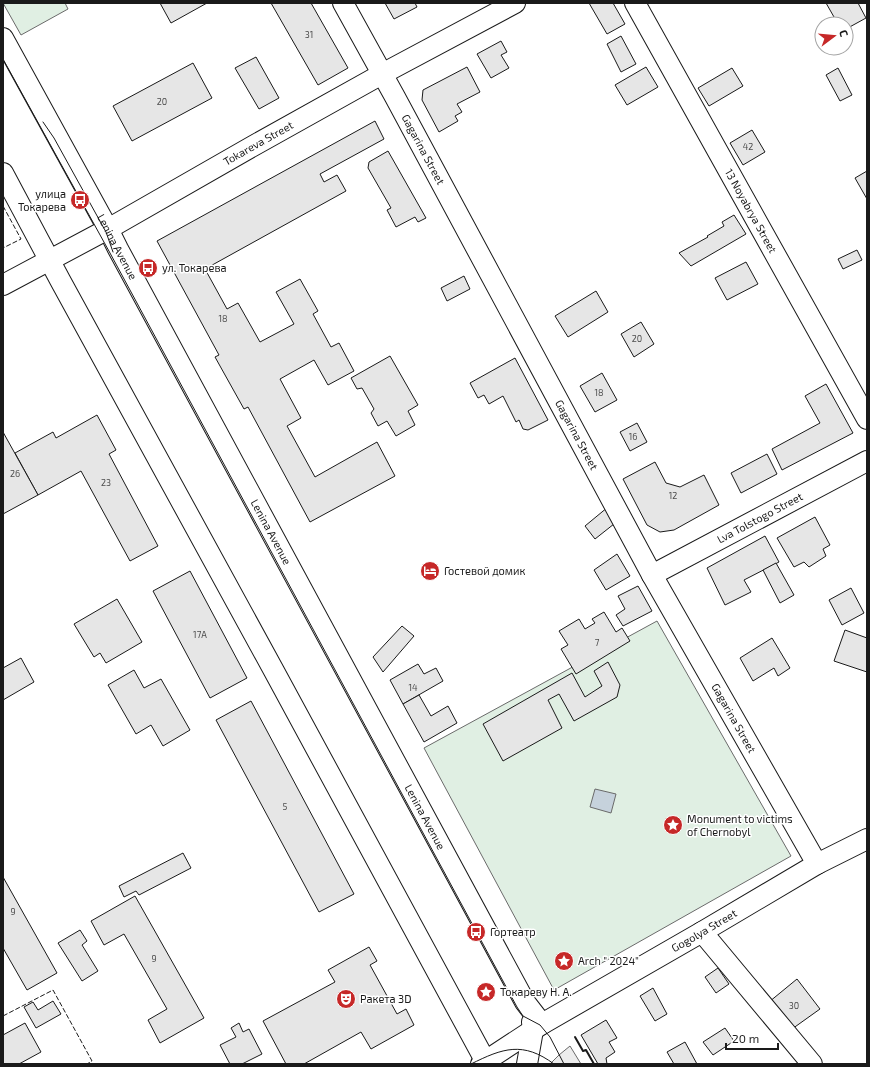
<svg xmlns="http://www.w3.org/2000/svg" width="870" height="1067" viewBox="0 0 870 1067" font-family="'Exo 2',sans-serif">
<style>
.green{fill:#e0efe3;stroke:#6a6a6a}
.parking{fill:#ededed;stroke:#6a6a6a}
.water{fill:#c6d2dc;stroke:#6a6a6a}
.building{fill:#e6e6e6;stroke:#1a1a1a}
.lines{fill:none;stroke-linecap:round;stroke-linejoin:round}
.minor-casing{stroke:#1a1a1a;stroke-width:22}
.minor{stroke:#fff;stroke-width:20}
.tram{stroke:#1a1a1a;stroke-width:1}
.fence{stroke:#1a1a1a;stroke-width:1;stroke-dasharray:5 2;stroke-linecap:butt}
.wall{stroke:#1a1a1a;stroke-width:2}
.labels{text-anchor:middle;stroke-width:3;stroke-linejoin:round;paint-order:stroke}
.number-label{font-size:9px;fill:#4d4d4d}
.street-label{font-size:11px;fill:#1a1a1a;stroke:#fff}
.poi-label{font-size:11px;fill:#1a1a1a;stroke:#fff;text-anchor:start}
</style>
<rect width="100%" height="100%" fill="#fff"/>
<g class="green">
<path d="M3,3h62l3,6 -47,26z"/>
<path d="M657,621l134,235 -237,134 -130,-242z"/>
</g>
<path class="parking" d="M570,1046l11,18h-31l9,-9z"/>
<path class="water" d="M595,789l21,5 -5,19 -21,-6z"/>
<g class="building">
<path d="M160,3h47l-36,20z"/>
<path d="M271,3h40l37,65 -30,17z"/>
<path d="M385,3h30l2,4 -23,12z"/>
<path d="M589,3h24l12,21 -18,10z"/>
<path d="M826,3h32l8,15 -20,11v-5h-8z"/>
<path d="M621,36l15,28 -15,8 -14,-28z"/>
<path d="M501,41l6,11 -6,3 8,13 -18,10 -14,-24z"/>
<path d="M256,57l23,41 -20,11 -24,-41z"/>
<path d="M193,63l19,35 -80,43 -19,-35z"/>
<path d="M467,67l13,25 -23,12 5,8 -7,4 3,5 -19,11 -17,-32 1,-10z"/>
<path d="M646,67l12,20 -31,18 -12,-20z"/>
<path d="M732,68l11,18 -34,20 -11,-18z"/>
<path d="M838,68l14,27 -12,6 -14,-26z"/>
<path d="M375,121l9,18 -64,35 4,8 13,-7 9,16 -141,78 22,40 11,-6 22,39 34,-18 -18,-32 24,-13 18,32 -5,3 18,33 8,-4 15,28 -26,14 -14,-25 -34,19 21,39 -14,8 28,51 62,-35 18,34 -85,46 -62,-115 -4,2 -29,-52 4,-2 -62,-114z"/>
<path d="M752,130l13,22 -22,13 -13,-22z"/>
<path d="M388,151l38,67 -8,4 -3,-5 -19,10 -9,-17 4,-2 -23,-40 1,-6z"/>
<path d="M867,171v28l-12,-21z"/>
<path d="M734,215l12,19 -55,32 -12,-13 29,-16 -1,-1 17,-10 -2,-4z"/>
<path d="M857,250l5,10 -19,9 -5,-10z"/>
<path d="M746,262l12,22 -31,16 -12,-22z"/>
<path d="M464,276l6,13 -23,12 -6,-13z"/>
<path d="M596,291l12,21 -40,25 -13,-21z"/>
<path d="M641,322l13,22 -20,13 -13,-23z"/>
<path d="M390,356l28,49 -10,6 7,14 -19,11 -9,-15 -9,5 -7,-13 3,-4 -12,-21 -5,1 -6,-11z"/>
<path d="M515,358l33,62 -20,10 -5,-1 -4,-9 -3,2 -13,-26 -14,8 -5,-9 -6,3 -8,-15z"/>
<path d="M602,373l15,27 -22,12 -15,-26z"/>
<path d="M826,384l27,49 -71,37 -10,-21 48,-26 -15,-27z"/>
<path d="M97,415l19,35 -7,4 49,92 -28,15 -49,-90 -43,24 -23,-42 38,-21 3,6z"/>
<path d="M637,423l10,19 -17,9 -10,-19z"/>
<path d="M3,432l35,63 -35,19z"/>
<path d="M767,454l10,20 -36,19 -10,-20z"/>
<path d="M655,462l11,21 14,4 24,-12 15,30 -45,25 -14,2 -13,-7 -24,-46z"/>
<path d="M608,507l11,13 -24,19 -10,-13z"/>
<path d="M815,517l15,28 -7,4 3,7 -17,11 -5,-5 -10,5 -17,-29z"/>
<path d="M765,536l14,26 -35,18 7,12 -26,13 -18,-37z"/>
<path d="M617,554l13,22 -24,14 -12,-20z"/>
<path d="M776,563l18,32 -14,8 -17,-33z"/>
<path d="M190,571l57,107 -37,20 -57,-107z"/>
<path d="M638,586l14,25 -29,15 -7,-11 9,-6 -7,-13z"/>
<path d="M851,588l13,25 -22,12 -13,-25z"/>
<path d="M117,599l25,43 -36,21 -6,-10 -6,4 -20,-33z"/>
<path d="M604,612l12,20 6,-4 8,13 -54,33 -15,-25 7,-4 -9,-14 20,-12 6,10 10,-6 -3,-4z"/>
<path d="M402,626l12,10 -31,36 -10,-15z"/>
<path d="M845,630l22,8v34l-33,-11z"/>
<path d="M772,638l18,30 -12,8 -4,-8 -21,13 -13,-23z"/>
<path d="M21,658l13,24 -31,18v-32z"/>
<path d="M608,662l12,23 -3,12 -43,24 -15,-27 -11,6 14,28 -59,33 -20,-37 89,-51 13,24 17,-11 -8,-15z"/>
<path d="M418,664l6,10 12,-6 7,13 -40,23 -13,-24z"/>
<path d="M134,670l10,18 17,-9 29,51 -27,16 -12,-21 -15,9 -28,-49z"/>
<path d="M419,695l12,21 17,-10 9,17 -33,19 -21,-38z"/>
<path d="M251,701l103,193 -35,18 -103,-192z"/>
<path d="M183,853l8,15 -52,27 -3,-4 -12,6 -5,-11z"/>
<path d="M3,877l54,96 -30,17 -24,-42z"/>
<path d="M135,896l69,122 -44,25 -12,-23 19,-11 -43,-75 -20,11 -13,-24z"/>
<path d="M80,930l7,11 -5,4 16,26 -16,10 -24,-38z"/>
<path d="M369,947l8,14 -7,4 27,49 9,-5 8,16 -43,24 -10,-17 -57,32h-18l-23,-43 72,-39 -7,-12z"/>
<path d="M718,968l11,16 -13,9 -11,-16z"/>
<path d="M797,979l23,30 -28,20 -23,-27z"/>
<path d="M653,988l14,26 -12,7 -15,-25z"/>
<path d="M53,1001l8,13 -25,14 -12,-21 9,-5 5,8z"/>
<path d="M606,1020l11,18 -8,4 6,10 -9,6 1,6h-9l-17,-29z"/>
<path d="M25,1023l16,29 -22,12h-16v-29z"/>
<path d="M239,1023l4,9 6,-3 13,25 -20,10h-12l-10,-19 16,-8 -5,-9z"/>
<path d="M725,1028l9,13 -21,14 -10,-13z"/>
<path d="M685,1042l12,22h-23l-7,-12z"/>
</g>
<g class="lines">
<g class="minor-casing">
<g id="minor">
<path id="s1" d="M343,3l52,94 257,478 165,289"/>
<path id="s2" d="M635,3l232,416"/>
<path id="s3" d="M3,38l105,191 10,20 407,753 17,22"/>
<path d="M3,173l57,107 214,391 213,393"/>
<path id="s4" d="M3,285l105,-56 145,-83 129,-72 133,-71"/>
<path id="s5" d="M652,575l215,-114"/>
<path d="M702,932l110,132"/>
<path id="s6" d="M481,1064l61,-40 160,-92 115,-68 50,-25"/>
<path d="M527,1064l6,-34 -1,-8"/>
</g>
</g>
<use href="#minor" class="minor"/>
<g class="tram">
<path d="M3,59l107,194 407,754 6,9 17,9 10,12 14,27"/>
<path d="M43,122l11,16 52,94 7,20"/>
<path d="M471,1064c32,-16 52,-23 83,0"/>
</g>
<g class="fence">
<path d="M3,206l18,33 -18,9"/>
<path d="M3,1016l50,-26 39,71 -5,3"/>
</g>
<path class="wall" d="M575,1037l8,14 3,-1 8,14"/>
</g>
<defs>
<g id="bus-disc" transform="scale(1)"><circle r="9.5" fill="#c62828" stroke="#fff"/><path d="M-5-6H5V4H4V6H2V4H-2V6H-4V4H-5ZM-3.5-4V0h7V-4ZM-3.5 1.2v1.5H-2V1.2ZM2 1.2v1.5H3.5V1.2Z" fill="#fff"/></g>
<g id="hotel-disc" transform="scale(1)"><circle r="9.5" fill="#c62828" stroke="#fff"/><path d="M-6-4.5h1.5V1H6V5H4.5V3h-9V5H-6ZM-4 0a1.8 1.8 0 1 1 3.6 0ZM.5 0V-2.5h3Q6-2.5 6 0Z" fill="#fff"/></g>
<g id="sight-disc" transform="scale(1)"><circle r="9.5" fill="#c62828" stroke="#fff"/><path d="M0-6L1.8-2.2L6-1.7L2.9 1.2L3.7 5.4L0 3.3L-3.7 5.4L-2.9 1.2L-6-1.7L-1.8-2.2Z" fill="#fff"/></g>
<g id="theatre-disc" transform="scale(1)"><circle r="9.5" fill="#c62828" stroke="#fff"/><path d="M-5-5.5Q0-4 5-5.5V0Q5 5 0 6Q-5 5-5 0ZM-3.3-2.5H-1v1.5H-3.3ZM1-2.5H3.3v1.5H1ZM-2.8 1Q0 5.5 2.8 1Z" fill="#fff"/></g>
</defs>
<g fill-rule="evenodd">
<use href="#bus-disc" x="80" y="200"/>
<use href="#bus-disc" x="148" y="268"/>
<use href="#hotel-disc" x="430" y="571"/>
<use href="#sight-disc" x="673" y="825"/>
<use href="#bus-disc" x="476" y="932"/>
<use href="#sight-disc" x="564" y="961"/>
<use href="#sight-disc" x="486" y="992"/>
<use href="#theatre-disc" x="346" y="999"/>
</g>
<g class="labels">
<g class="number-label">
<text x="309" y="38">31</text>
<text x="162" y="105">20</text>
<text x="748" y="150">42</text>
<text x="223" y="322">18</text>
<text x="637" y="342">20</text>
<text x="599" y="396">18</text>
<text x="633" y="440">16</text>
<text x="15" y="477">26</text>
<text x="106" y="486">23</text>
<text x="673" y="499">12</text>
<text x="200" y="638">17А</text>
<text x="597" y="646">7</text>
<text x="413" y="691">14</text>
<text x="285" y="810">5</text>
<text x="13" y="915">9</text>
<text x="154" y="962">9</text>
<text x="794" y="1009">30</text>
</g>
<g class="street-label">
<text dy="4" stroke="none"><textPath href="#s4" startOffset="292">Tokareva Street</textPath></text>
<text dy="4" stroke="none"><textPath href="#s1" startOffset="167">Gagarina Street</textPath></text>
<text dy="4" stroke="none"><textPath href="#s2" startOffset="238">13 Noyabrya Street</textPath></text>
<text dy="4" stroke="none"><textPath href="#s3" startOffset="238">Lenina Avenue</textPath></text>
<text dy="4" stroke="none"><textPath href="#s1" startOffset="491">Gagarina Street</textPath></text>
<text dy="4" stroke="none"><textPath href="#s5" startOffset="122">Lva Tolstogo Street</textPath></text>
<text dy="4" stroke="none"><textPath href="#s3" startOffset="562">Lenina Avenue</textPath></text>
<text dy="4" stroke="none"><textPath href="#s1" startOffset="815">Gagarina Street</textPath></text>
<text dy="4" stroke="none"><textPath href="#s3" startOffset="886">Lenina Avenue</textPath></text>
<text dy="4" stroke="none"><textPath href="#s6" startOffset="260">Gogolya Street</textPath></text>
</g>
<g class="poi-label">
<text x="66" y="198" text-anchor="end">улица<tspan x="66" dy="13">Токарева</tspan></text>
<text x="162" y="272">ул. Токарева</text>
<text x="444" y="575">Гостевой домик</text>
<text x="687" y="823">Monument to victims<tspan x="687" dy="13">of Chernobyl</tspan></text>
<text x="490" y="936">Гортеатр</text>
<text x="578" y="965">Arch " 2024"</text>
<text x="500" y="996">Токареву Н. А.</text>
<text x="360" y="1003">Ракета 3D</text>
</g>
</g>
<rect width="870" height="1067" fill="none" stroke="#1a1a1a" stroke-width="8"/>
<g transform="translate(834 36) rotate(74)"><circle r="19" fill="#ffffff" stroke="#a3a3a3"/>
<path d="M0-3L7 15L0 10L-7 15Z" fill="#c62828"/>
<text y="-6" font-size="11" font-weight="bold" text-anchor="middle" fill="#1a1a1a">С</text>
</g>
<path d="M726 1043v6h52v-6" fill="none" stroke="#1a1a1a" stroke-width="2"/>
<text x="732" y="1043" font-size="12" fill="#1a1a1a" stroke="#ffffff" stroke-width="3" paint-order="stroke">20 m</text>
</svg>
